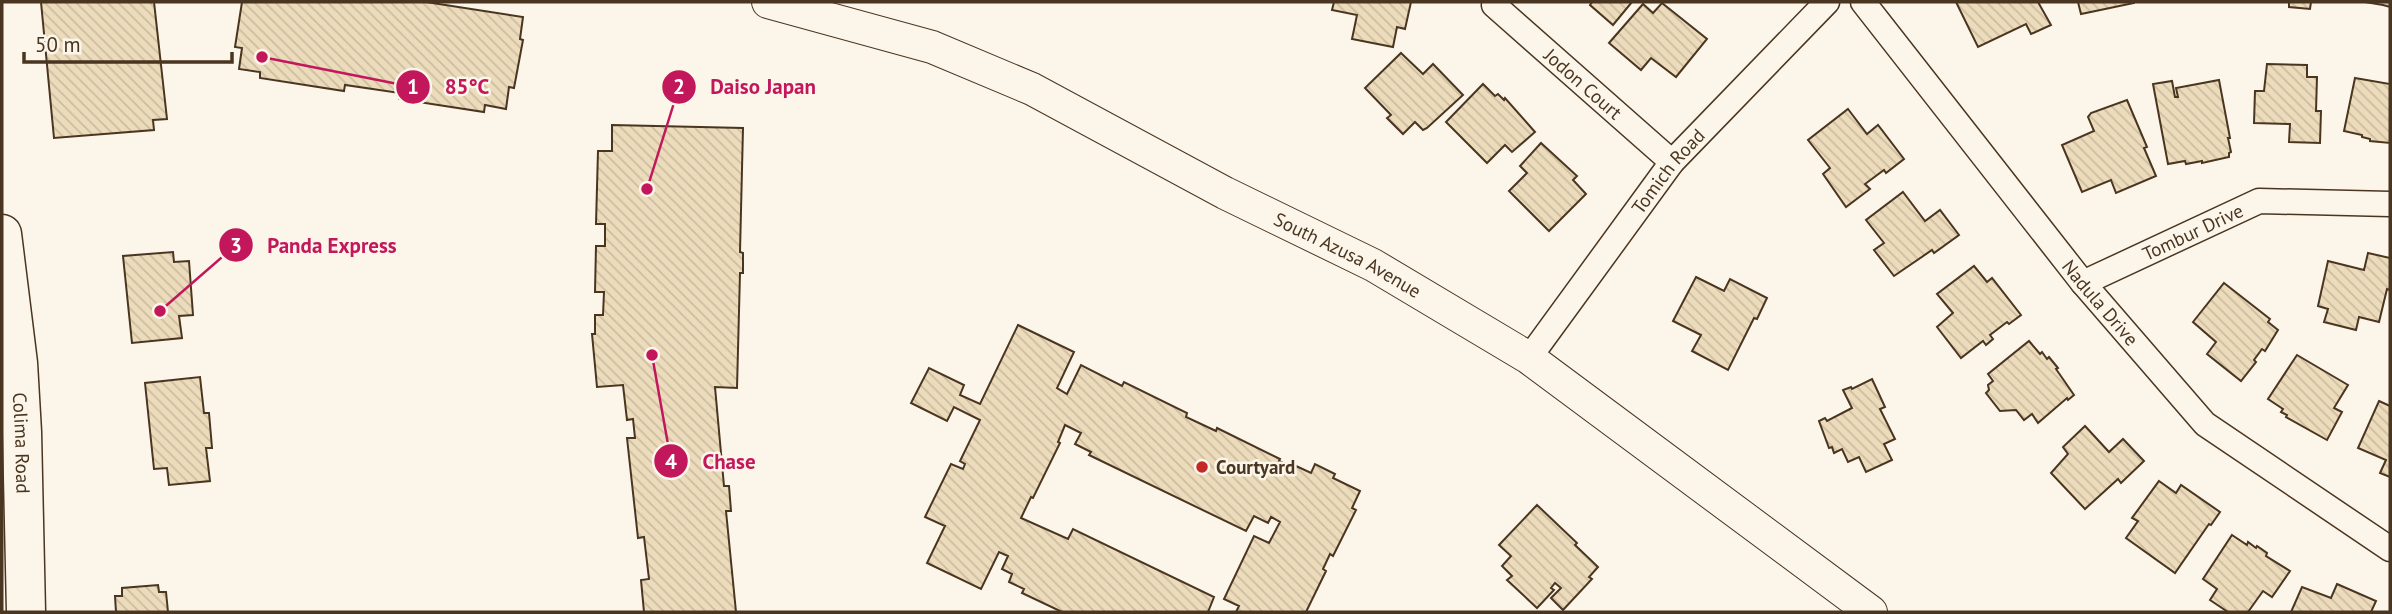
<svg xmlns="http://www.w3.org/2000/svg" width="2392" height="614" viewBox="0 0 2392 614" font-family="'PT Sans',sans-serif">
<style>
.building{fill:url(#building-back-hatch);stroke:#4a3520;stroke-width:2}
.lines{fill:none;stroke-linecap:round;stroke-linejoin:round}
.minor-casing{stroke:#4a3520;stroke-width:27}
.tertiary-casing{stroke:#4a3520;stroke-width:34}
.primary-casing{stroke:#4a3520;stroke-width:41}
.minor{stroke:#fbf6e9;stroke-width:24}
.tertiary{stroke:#fbf6e9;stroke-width:32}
.primary{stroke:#fbf6e9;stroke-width:38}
.poi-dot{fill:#c62828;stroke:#fbf6e9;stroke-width:2.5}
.labels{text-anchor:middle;stroke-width:5;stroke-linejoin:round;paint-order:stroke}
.street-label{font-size:19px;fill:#4a3520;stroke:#fbf6e9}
.poi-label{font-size:19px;font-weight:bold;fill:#4a3520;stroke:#fbf6e9;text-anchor:start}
.leader{fill:none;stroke:#c2185b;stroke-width:2.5}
.callout-dot{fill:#c2185b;stroke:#fbf6e9;stroke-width:2.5}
.mark-label{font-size:21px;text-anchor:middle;font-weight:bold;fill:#fff}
.callout-label{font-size:21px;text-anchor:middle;font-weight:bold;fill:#c2185b;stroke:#fbf6e9;stroke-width:5;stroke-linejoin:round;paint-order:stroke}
</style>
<defs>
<pattern id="building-back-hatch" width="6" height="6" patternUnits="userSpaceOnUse" patternTransform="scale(1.75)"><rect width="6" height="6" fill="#ecdcbc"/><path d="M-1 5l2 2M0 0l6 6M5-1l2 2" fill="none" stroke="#ccbda1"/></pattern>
</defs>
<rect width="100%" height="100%" fill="#fbf6e9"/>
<g class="building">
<path d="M41,2h113l13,117 -14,1 1,10 -100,8z"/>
<path d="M242,2h184l97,15 -3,22 3,1 -9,48 -5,-1 -3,22 -21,-4 -1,7 -85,-13 1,-6 -55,-8 -1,6 -84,-13v-6l-21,-3 3,-21 -7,-1z"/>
<path d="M1334,2h77l-6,27 -8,-2 -4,20 -41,-8 5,-24 -25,-5z"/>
<path d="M1592,2h40l-19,23 -23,-20z"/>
<path d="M1956,2h82l13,23 -20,9 -5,-10 -48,23z"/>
<path d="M2078,2h56v1l-53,11z"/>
<path d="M2289,2h22l-1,7 -21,-2z"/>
<path d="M2365,2h25v5l-7,-2z"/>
<path d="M1662,3l45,36 -31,38 -25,-19 -10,12 -32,-27 34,-39 10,9z"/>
<path d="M1401,53l22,21 10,-10 30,31 -36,33 -4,2 -8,-8 -12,12 -16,-16 4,-3 -26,-27z"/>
<path d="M2267,64l40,1v12h10l-1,34h5l-1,32 -31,-1 1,-18 -36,-1 1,-32h9z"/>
<path d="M2355,78l35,6v59l-20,-2v-2l-8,-2v-2l-18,-4z"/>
<path d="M2219,80l11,58h-2l3,14 -2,1v4l-27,6v-2l-16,3 -1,-3 -17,3 -15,-80 19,-3 3,16h3l-2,-9z"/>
<path d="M1483,84l12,12 3,-2 6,6 1,-2 30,34 -23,20 -7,-7 -18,18 -41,-41z"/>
<path d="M2127,100l20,47 -3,1 12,28 -40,17 -5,-13 -29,12 -20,-47 32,-14 -6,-14 3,-4z"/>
<path d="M1848,109l19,25 11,-9 26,34 -18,14 -2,-3 -19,14 5,5 -24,18 -23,-33 7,-6 -22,-28z"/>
<path d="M612,125l131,3 -3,124 3,1v20h-3l-3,115 -22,-1 9,99h5l2,25h-5l10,101h-92l-3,-32 8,-1 -5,-42 -6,1 -11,-100h8l-2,-19 -6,1 -4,-35 -26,2 -5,-53h3v-19h8l1,-23h-9l1,-46h9v-22h-9l2,-73h14z"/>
<path d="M1541,143l36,33 -4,4 13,14 -37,37 -40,-40 18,-18 -7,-7z"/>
<path d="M1903,192l22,29 15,-11 19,25 -25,18 -2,-3 -38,26 -20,-26 10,-7 -18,-23z"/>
<path d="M173,252l1,10 15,-1 4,54 -14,1 3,22 -50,5 -9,-87z"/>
<path d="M2368,253l22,5v32l-3,-1 -8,33 -20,-5 -3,13 -32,-8 4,-13 -10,-3 10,-45 36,9z"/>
<path d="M1974,266l13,16 5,-4 29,37 -12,9 -2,-2 -17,13 3,4 -7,6 -3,-4 -22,17 -24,-31 16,-14 -16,-19z"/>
<path d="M1696,277l28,14 6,-12 37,19 -10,21 -3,-1 -26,52 -36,-19 9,-16 -28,-14z"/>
<path d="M2224,283l46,36 -2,3 10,8 -13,21 -3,-2 -8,11 2,2 -15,19 -34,-27 9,-12 -23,-20z"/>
<path d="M1018,325l56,27 -17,36 10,6 14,-29 41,21 2,-4 63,31 -1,4 30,14 1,-3 63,31 -1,2 16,8 1,-3 15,7 4,-9 20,10 -2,4 27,13 -8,17 4,2 -23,46 -3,-2 -7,15 3,2 -20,41h-70l3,-6 -15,-7 30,-63 15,7 11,-21 -9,-5 -3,6 -14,-7 -8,15 -157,-76 2,-3 -16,-8 6,-11 -16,-8 -7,17 2,1 -27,55 -2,-1 -10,21 47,21 5,-10 141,68 -6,15h-146l-40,-19 2,-4 -15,-7 3,-8 -10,-5 6,-13 -9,-4 -18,37 -54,-26 18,-37 -20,-9 26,-53 12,5 2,-5 -5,-3 20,-41 -26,-13 -7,14 -36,-18 18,-35 35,17 -4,10 20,9z"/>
<path d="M2029,341l11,13 2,-2 5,7 2,-2 9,11 -2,1 18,26 -6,5 -1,-2 -29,25 -6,-9 -8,6 -8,-10 -16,1 -14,-18 3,-3 -1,-5 5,-4 -5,-7z"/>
<path d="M2297,355l51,30 -14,23 8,4 -15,28 -41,-23 1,-2 -6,-3 2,-3 -15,-10z"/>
<path d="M200,377l4,36h5l3,35h-6l4,33 -41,4 -2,-17 -13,1 -9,-86z"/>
<path d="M1872,379l13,28 -5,2 15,30 -11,5 8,16 -26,12 -7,-15 -11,5 -6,-13 -8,4 -2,-6 -3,1 -10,-27 6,-3 2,3 25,-13 -9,-18 8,-3 1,2z"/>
<path d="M2379,401l11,5v71l-10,-4 6,-13 -28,-12z"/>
<path d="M2085,426l24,26 14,-13 21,22 -23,22 -3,-4 -33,30 -34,-36 17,-19 -5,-7z"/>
<path d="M2159,481l17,12 5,-8 39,27 -9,13 -2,-1 -34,49 -49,-35 12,-17 -6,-3z"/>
<path d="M1537,505l40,38 -2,2 23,22 -9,10 3,2 -29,31 -12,-12 10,-10 -6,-5 -4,5 3,2 -17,18 -30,-28 5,-4 -10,-10 9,-10 -12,-11z"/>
<path d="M2232,535l15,10 1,-3 8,6 1,-2 10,7 -1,3 24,15 -18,26 -9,-6 -15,21h-20l-18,-12 7,-11 -14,-10z"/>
<path d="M2337,584l39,17 -5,11h-80l11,-25 29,11z"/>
<path d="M158,585l1,7h7l2,20h-52l-1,-16h7v-8z"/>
</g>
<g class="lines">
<g class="minor-casing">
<g id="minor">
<path id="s1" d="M1863,2l220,281 122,141 185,125"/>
<path id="s2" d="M1494,5l178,157"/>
<path id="s3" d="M2083,283l176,-82 131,3"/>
<path id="s4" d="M1529,358l143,-196 155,-160"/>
</g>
</g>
<g class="tertiary-casing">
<g id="tertiary">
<path id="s5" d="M768,2l164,45 100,42 193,104 148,72 156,93 342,254"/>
</g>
</g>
<g class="primary-casing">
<g id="primary">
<path id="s6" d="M2,234l16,129 4,69 4,180"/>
</g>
</g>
<use href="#minor" class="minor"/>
<use href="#tertiary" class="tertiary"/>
<use href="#primary" class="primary"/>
</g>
<circle class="poi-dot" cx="1202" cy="467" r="7"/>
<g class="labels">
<g class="street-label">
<text dy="7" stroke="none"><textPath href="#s2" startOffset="119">Jodon Court</textPath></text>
<text dy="7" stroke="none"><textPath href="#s4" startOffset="233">Tomich Road</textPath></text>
<text dy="7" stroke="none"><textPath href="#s3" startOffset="121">Tombur Drive</textPath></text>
<text dy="7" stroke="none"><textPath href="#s5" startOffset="635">South Azusa Avenue</textPath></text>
<text dy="7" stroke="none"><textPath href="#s1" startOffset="383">Nadula Drive</textPath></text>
<text dy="7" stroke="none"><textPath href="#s6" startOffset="210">Colima Road</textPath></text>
</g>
<g class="poi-label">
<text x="1216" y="474">Courtyard</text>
</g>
</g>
<path class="leader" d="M262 57L413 87M647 189L679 87M160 311L236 245M652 355L671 461"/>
<g class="callout-dot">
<circle cx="262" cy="57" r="7"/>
<circle cx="647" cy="189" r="7"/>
<circle cx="160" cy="311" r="7"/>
<circle cx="652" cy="355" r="7"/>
<circle cx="413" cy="87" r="18"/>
<circle cx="679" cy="87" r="18"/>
<circle cx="236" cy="245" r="18"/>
<circle cx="671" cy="461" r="18"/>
</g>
<g class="mark-label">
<text x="413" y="94">1</text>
<text x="679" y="94">2</text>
<text x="236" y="253">3</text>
<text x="671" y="469">4</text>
</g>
<g class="callout-label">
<text x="467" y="94">85°C</text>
<text x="763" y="94">Daiso Japan</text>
<text x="332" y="253">Panda Express</text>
<text x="729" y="469">Chase</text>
</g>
<rect width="2392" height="614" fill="none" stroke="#4a3520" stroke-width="7"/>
<path d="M24 52v10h208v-10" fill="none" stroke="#4a3520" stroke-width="3.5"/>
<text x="35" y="52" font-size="21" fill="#4a3520" stroke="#fbf6e9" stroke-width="5" paint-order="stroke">50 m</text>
</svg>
